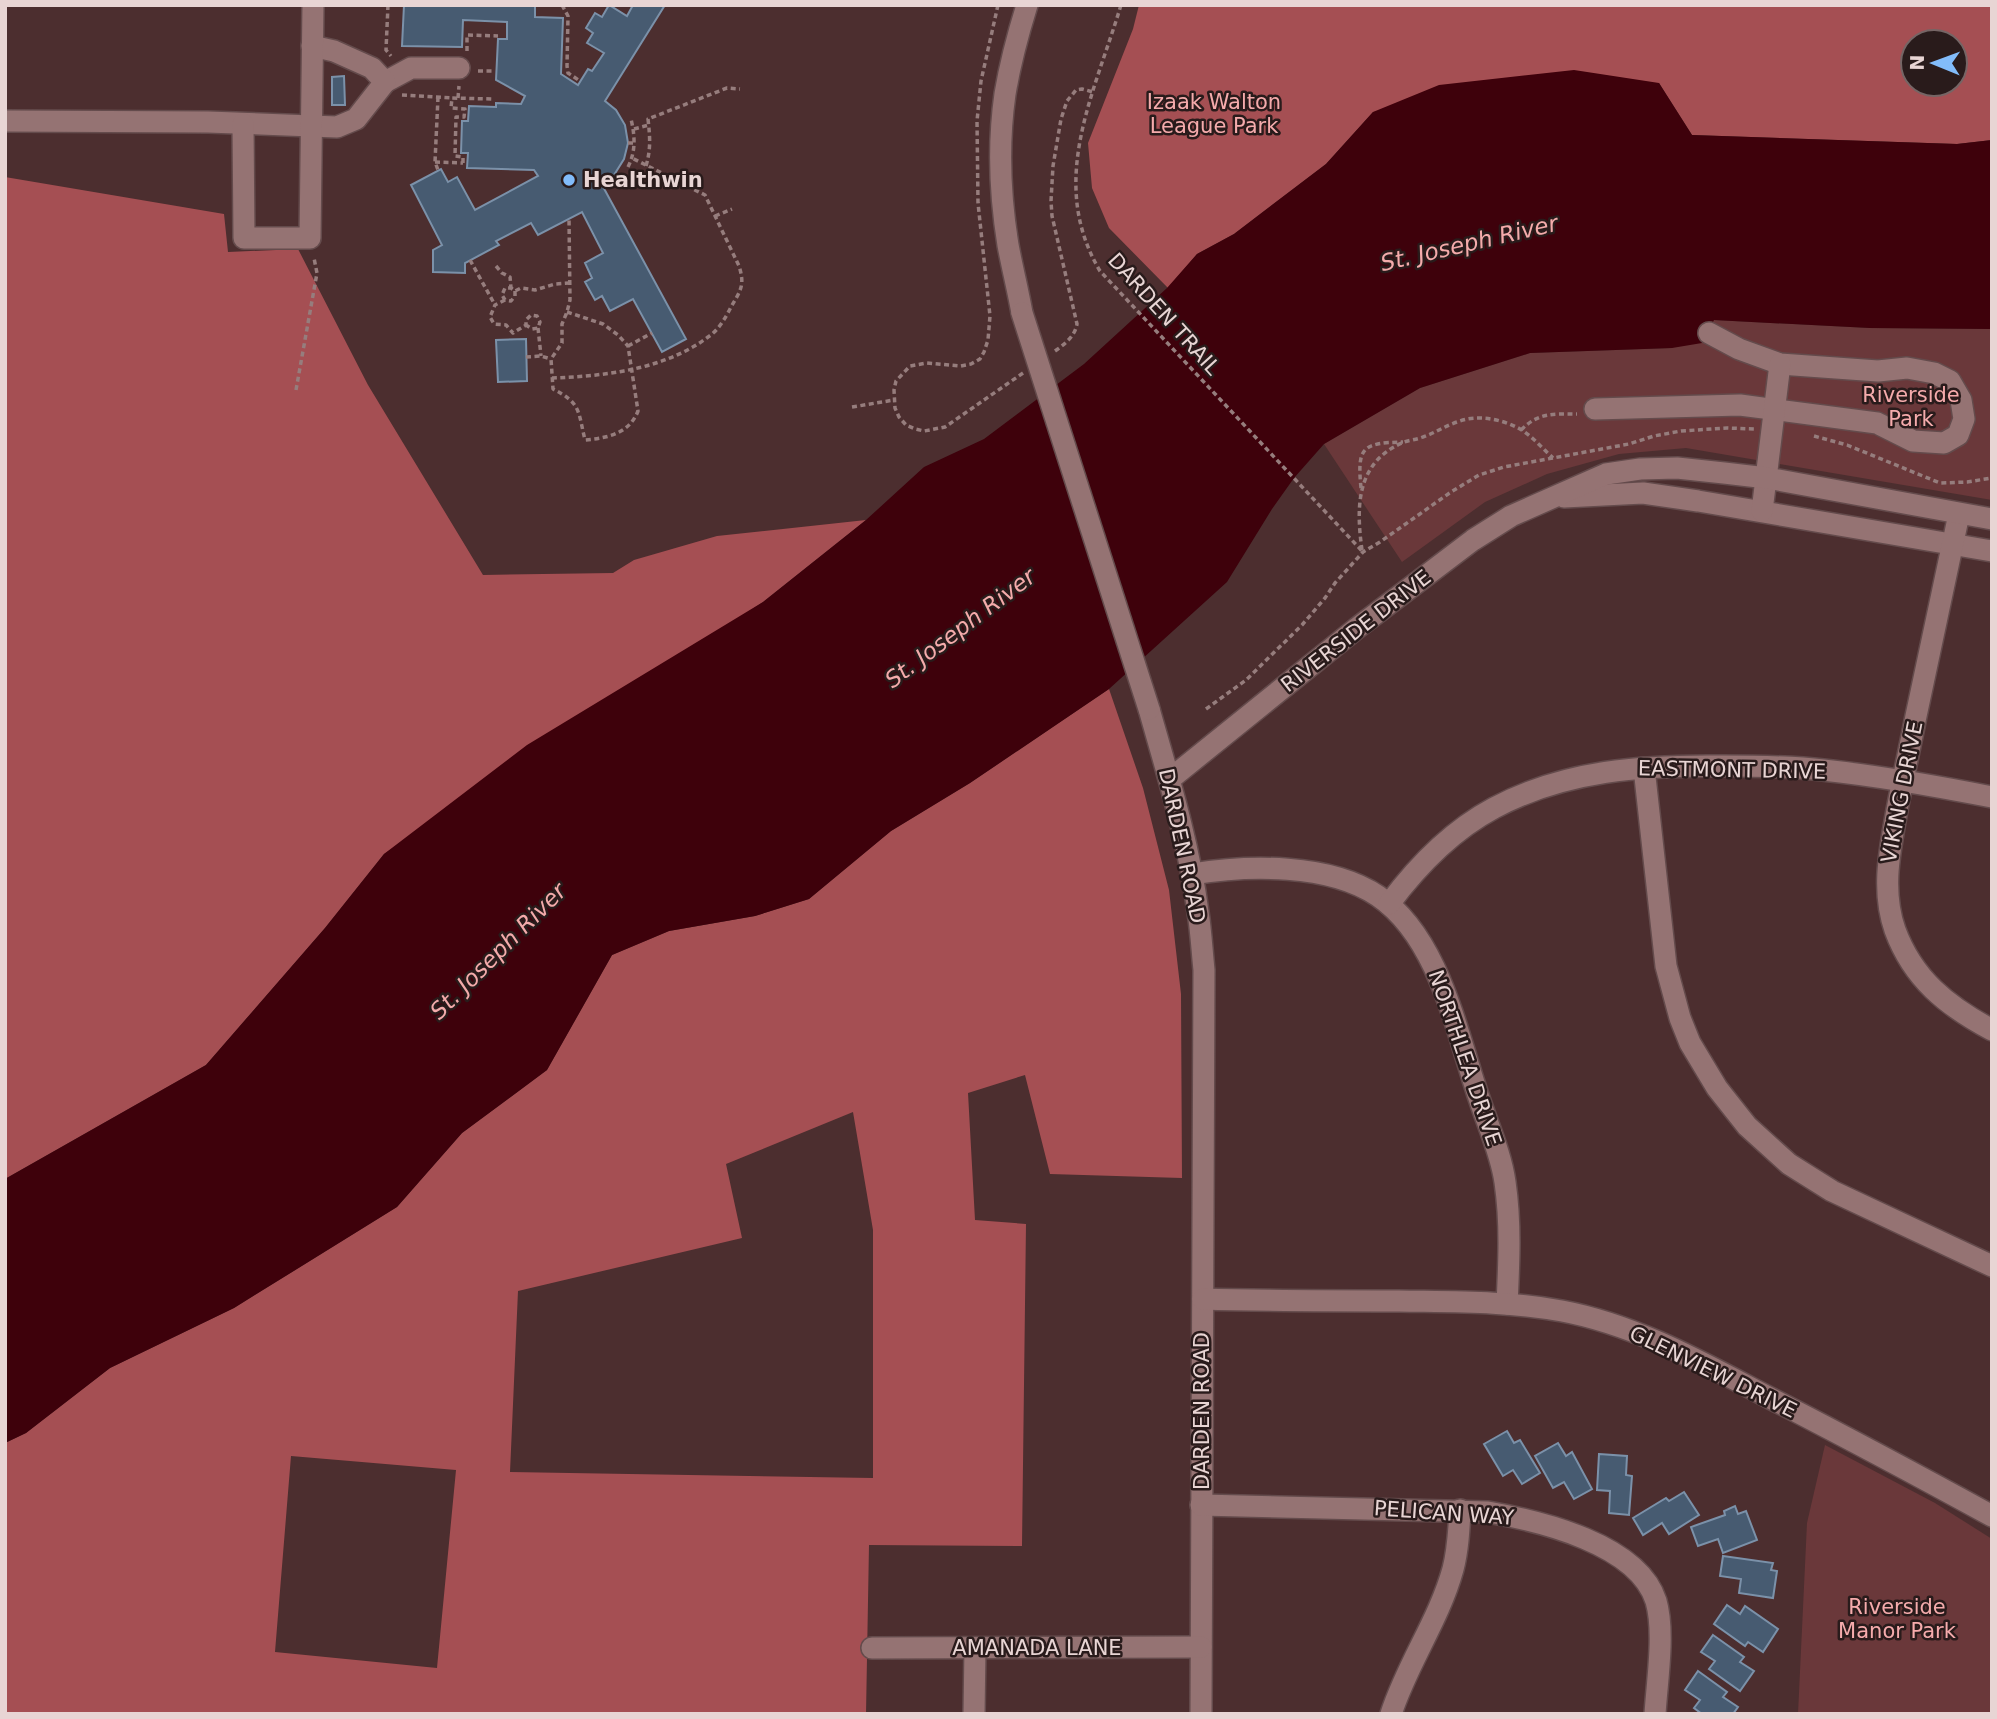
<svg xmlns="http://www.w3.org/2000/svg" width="1997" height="1719" viewBox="0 0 1997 1719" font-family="'DejaVu Sans',sans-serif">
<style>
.green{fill:#6a383a}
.forest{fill:#a54f53;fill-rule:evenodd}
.water{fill:#3e010b}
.building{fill:#475b71;stroke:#7b91a9;stroke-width:2}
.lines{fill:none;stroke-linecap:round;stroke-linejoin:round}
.minor-casing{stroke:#644b4c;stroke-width:24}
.path{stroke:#967d7d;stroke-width:3.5;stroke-dasharray:5 3.5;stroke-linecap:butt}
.minor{stroke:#957373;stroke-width:21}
.minor-bridge-casing{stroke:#644b4c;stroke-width:24;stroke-linecap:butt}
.minor-bridge{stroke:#957373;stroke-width:21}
.poi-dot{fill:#82bcfa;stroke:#291b1b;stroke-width:2.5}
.labels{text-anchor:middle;stroke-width:5;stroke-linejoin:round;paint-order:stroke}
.park-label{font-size:21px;fill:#f5abac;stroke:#291b1b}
.poi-label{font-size:21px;font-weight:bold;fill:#e8d5d4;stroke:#291b1b;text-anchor:start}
.street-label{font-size:21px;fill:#e8d5d4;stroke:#291b1b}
.water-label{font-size:23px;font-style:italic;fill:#f4abab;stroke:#291b1b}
</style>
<rect width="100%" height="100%" fill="#4c2e2f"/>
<g class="green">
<path d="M1714,320l156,8 122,1v171l-306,-52 -67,6 -72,20 -62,28 -83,60 -78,-118 96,-56 110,-35 142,-5z"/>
<path d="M1825,1445l110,58 57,36v175h-194l9,-191z"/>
</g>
<g class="forest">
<path d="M1139,5h853v135l-35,4 -265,-9 -33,-52 -286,29 -47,52 -92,70 -37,20 -29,34 -59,-60 -17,-40 -4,-45 45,-114zM1913,42h42v42h-42z"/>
<path d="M5,177l219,37 4,38 70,-3 70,136 115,190 130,-2 21,-13 83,-24 149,-16 -103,82 -379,252 -59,74 -119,137 -201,114z"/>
<path d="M1109,689l34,99 26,102 12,104 1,184 -132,-4 -25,-99 -57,18 7,127 51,4 -4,322 -153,-1 -3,169h-861v-271l21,-10 84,-65 124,-60 163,-101 65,-74 85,-63 65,-115 57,-24 86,-15 54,-17 82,-68 79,-48zM853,1112l20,118v248l-363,-6 8,-181 224,-53 -16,-74zM291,1456l165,14 -19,198 -162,-16z"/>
</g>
<path class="water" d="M1574,70l85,13 33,52 265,9 35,-4v189l-122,-1 -156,-8 -12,23 -30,5 -142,5 -110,35 -96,56 -30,34 -22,31 -45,73 -118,107 -139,94 -79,48 -82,68 -54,17 -86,15 -57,24 -65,115 -85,63 -65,74 -163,101 -124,60 -84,65 -21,10v-264l201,-114 119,-137 59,-74 143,-109 236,-143 103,-82 58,-53 60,-28 100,-75 83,-76 30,-34 37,-20 92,-70 47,-52 66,-27z"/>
<g class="building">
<path d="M404,5h131v12l28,1 -2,56 17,11 10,-16 4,2 12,-18 -17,-10 6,-10 -7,-5 9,-15 7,4 7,-12 18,11 6,-11h32l-60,96 11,9 9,15 3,18 -4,16 -10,16 -13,8 85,156 -24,13 -29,-53 -23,12 -8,-15 -7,4 -10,-18 7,-4 -7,-15 18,-10 -21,-41 -44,23 -7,-12 -35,18 3,4 -34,18v10l-32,-1v-22l9,-5 -31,-60 30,-16 7,13 9,-5 18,33 63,-34 -4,-6 -67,-2 1,-15h-7l1,-32h6l1,-15 27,1v-4l25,1 4,-8 -29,-16 2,-41h9v-17l-44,-2 -1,27 -60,-1z"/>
<path d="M344,76l1,29h-13v-28z"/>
<path d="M526,339l1,42 -29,1 -2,-42z"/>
<path d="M1507,1431l7,12 6,-3 20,33 -18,11 -9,-14 -10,6 -19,-32z"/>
<path d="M1558,1443l8,13 6,-4 20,37 -18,10 -10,-17 -11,6 -18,-32z"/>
<path d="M1599,1454l28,2 -1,19 6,1 -3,39 -20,-2 1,-22 -13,-1z"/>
<path d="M1684,1492l15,23 -30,19 -7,-11 -19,12 -10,-17 33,-20 3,3z"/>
<path d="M1735,1506l3,8 8,-3 11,29 -34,13 -5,-14 -20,7 -7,-19 34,-12 -1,-4z"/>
<path d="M1723,1556l50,7 -2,7 6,1 -4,27 -34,-5 2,-14 -21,-3z"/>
<path d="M1727,1605l13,9 5,-8 33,23 -15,23 -15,-10 -3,4 -31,-22z"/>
<path d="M1713,1635l31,22 -4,5 14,9 -14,20 -31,-22 6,-8 -14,-9z"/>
<path d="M1698,1671l29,21 -4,5 15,10 -5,7h-31l-8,-6 6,-8 -15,-10z"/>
</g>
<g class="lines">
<g class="minor-casing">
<g id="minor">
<path d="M385,82l26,-14h48"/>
<path d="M5,121l203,1 129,5 19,-8 29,-37 -13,-14 -38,-17 -22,-5"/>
<path d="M243,124l1,114h66l3,-233"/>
<path d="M1022,313c-4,-23 -10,-46 -14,-68 -8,-49 -10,-102 -3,-151 5,-30 13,-60 22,-89"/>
<path d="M1595,409l145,-4 137,18 36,18 31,2 14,-8 6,-16 -3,-19 -11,-19 -16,-8 -27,-5 -29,3 -98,-7 -41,-15 -30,-16"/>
<path d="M1564,497l79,-4 55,8 294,50"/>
<path d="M1762,511l18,-147"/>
<path d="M1959,514c-14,67 -29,135 -43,202 -6,31 -13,62 -19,94 -7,40 -16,80 -2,120 18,49 52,76 97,100"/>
<path d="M1149,709c19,67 40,134 49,203 3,19 4,39 6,58l-3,744"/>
<path d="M1644,768l22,198 14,52 10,25 27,45 30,38 42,38 43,27 160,75"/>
<path d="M1170,779l187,-151 116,-88 38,-24 95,-42 34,-5 37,-1 47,5 43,5 225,41"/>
<path d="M1192,874c56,-9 137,-11 186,22 62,42 79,139 102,205 9,27 21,53 25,81 6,41 4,81 2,122"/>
<path d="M1389,904c29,-39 62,-73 105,-96 71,-38 150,-43 228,-42 34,0 68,0 101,4 57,6 113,16 169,27"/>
<path d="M1203,1299c65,2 130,2 196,2 54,1 109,0 163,10 75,14 143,53 210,88 74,38 147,77 220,117"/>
<path d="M1201,1505l287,7c52,9 150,32 168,89 9,31 1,80 -1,113"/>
<path d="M872,1648l329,-1"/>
<path d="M974,1714l1,-66"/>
<path d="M1391,1714c16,-50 48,-94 62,-145 5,-19 6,-39 7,-59"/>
</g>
</g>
<g class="path">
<path d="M388,5l-2,45 5,6"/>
<path d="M562,5l6,11 -1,50 1,7 12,8"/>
<path d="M998,5l-17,76 -4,40 1,82 12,113 -2,24 -4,12 -4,7 -9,5 -10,2 -34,-3 -17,3 -14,15 -2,9 1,18 4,9 7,8 9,4 9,2 21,-4 78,-54"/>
<path d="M1121,5c-27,90 -74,177 -21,266l263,281"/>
<path d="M467,51v-16l31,1"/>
<path d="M478,71h15"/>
<path d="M402,95l50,3"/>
<path d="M438,97l-3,65 3,8"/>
<path d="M458,98l1,-12"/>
<path d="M634,129l15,-4"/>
<path d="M628,143h7"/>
<path d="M435,162l28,1"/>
<path d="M463,163v-6l-8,-1 1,-39h8l1,-8 -14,-1 1,-10 40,1"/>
<path d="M646,166c5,-17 4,-29 2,-47l79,-31 13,1"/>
<path d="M628,167c8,-16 7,-31 3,-48"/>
<path d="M715,216l17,-7"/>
<path d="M470,260l25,45"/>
<path d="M496,266l6,7 8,4 1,11"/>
<path d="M515,291v5l-4,5 -6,-1 -3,-5 3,-7h6l4,3 6,-3 14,2 20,-6 15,-1"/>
<path d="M505,300l-10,5 -5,12 4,7 12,1 7,8 13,-8v-5l5,-5 6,1 3,6 -2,6 -6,1 -6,-4"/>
<path d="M567,312l36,12 15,11 10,11 10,65c-9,23 -31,27 -53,29 -7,-29 -4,-37 -32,-51l-2,-30 11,-16v-19l5,-12 3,-12 -1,-81"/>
<path d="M538,328l3,28"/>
<path d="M628,346l24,-13"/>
<path d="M1055,351c10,-7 20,-15 22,-27l-25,-108 -1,-15 2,-35 8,-47 6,-18 9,-11 6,-1 11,3"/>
<path d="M526,357l15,-1 10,3"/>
<path d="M552,378c52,-2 112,-8 156,-41 10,-6 18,-20 23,-30 10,-17 14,-22 8,-41l-34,-71 -73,-37"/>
<path d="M296,390l21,-117 -3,-15"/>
<path d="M852,407l42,-7"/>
<path d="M1521,430c18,-18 32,-16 56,-16"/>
<path d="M1814,436l33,9 93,38 27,-1 25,-4"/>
<path d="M1361,488c-4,-41 1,-45 42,-46"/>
<path d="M1362,550c-6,-43 -6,-87 40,-107 6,-3 14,-3 21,-6 12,-4 22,-11 34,-15 20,-8 45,-3 63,7 12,7 22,19 33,29"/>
<path d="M1206,709l40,-29 56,-55 23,-27 10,-15 28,-31 17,-10 71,-50 28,-17 25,-8 125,-23 25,-8 27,-5 46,-3 27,1"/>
</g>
<use href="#minor" class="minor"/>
<g class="minor-bridge-casing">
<path id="minor-bridge" d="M1022,313l127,396"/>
</g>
<use href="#minor-bridge" class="minor-bridge"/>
</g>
<circle class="poi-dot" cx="569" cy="180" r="7"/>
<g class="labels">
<g class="park-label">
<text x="1214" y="109">Izaak Walton<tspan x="1214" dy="24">League Park</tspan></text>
<text x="1911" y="402">Riverside<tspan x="1911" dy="24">Park</tspan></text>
<text x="1897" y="1614">Riverside<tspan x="1897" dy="24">Manor Park</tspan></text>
</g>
<g class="poi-label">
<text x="583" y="187">Healthwin</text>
</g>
<g class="street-label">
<text transform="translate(1164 314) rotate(48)" y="7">DARDEN TRAIL</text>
<text transform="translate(1356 631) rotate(-38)" y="7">RIVERSIDE DRIVE</text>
<text transform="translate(1732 770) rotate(1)" y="7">EASTMONT DRIVE</text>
<text transform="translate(1902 792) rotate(-79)" y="7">VIKING DRIVE</text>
<text transform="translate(1182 846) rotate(78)" y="7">DARDEN ROAD</text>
<text transform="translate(1465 1058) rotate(71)" y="7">NORTHLEA DRIVE</text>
<text transform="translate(1713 1372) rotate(26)" y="7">GLENVIEW DRIVE</text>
<text transform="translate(1202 1411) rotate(-90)" y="7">DARDEN ROAD</text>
<text transform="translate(1444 1513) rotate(4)" y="7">PELICAN WAY</text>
<text x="1037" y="1655">AMANADA LANE</text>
</g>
<g class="water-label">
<text transform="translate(1469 243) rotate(-13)" y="8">St. Joseph River</text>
<text transform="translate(960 628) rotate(-37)" y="8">St. Joseph River</text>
<text transform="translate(498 951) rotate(-45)" y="8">St. Joseph River</text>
</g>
</g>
<rect width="1997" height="1719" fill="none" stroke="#e8d5d4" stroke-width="14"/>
<g transform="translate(1934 63) rotate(271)"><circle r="33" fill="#291b1b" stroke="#756565" stroke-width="2"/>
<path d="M0-5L12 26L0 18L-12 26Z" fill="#82bcfa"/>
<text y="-10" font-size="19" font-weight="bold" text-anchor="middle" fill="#e8d5d4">N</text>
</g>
</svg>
